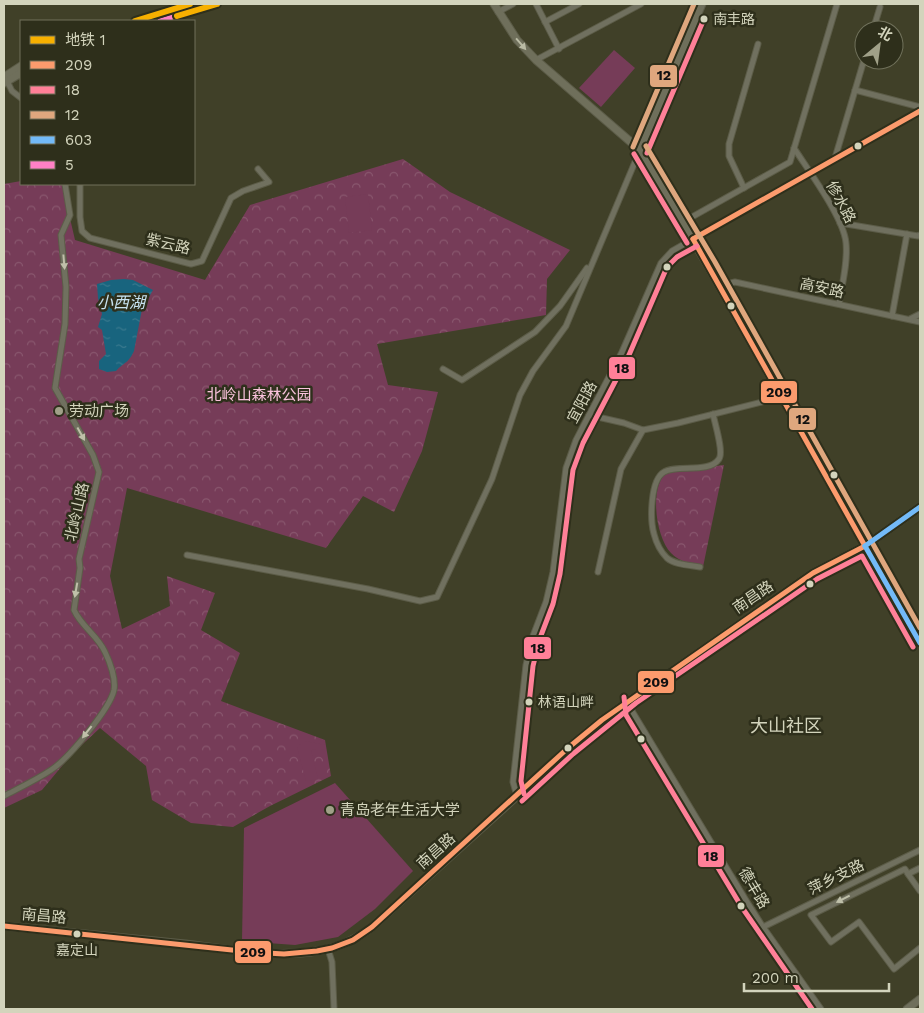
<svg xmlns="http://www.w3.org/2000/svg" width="924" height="1013" viewBox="0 0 924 1013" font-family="'Work Sans','Noto Sans SC',sans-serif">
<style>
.forest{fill:url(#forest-crowns)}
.park{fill:#763c58}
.water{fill:url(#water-ripples)}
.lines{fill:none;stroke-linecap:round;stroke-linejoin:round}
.minor-casing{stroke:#5c5c48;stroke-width:7}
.major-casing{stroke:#5c5c48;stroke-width:9}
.minor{stroke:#70705f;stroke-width:5}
.major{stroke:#6f6f5b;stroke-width:7}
.bus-1-casing{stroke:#2e2f1b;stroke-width:9}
.bus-2-casing{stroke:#2e2f1b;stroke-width:9}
.bus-3-casing{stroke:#2e2f1b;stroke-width:9}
.bus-4-casing{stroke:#2e2f1b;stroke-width:9}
.bus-5-casing{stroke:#2e2f1b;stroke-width:9}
.bus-1{stroke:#fc9b6d;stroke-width:5}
.bus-2{stroke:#ff8098;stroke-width:5}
.bus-3{stroke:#dfa77e;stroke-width:5}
.bus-4{stroke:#73baf8;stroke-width:5}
.bus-5{stroke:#ff80c5;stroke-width:5}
.metro-1-casing{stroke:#2e2f1b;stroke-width:10}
.metro-1{stroke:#f7b000;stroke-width:6}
.oneway{fill:#babba4}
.oneway2{fill:#bfc0a9}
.bus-dot{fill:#d3d4bc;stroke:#2e2f1b;stroke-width:2}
.poi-dot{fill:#a0a088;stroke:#2e2f1b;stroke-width:2}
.labels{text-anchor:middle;stroke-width:5;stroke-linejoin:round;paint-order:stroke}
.bus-label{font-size:14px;fill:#d3d4bc;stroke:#2e2f1b;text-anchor:start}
.street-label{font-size:15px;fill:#d3d4bc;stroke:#2e2f1b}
.park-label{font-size:15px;fill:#fac2dc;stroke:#2e2f1b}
.poi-label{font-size:15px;fill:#d3d4bc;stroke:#2e2f1b;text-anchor:start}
.water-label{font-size:16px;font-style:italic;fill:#c7e3f1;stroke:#2e2f1b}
.quarter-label{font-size:18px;fill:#d3d4bc;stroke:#2e2f1b}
.line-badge{stroke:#2e2f1b;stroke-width:2}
.pale-badge-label{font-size:14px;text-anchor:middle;font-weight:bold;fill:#111}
</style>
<defs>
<pattern id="forest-crowns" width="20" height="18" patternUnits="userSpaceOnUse" patternTransform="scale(1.25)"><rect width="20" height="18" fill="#763c58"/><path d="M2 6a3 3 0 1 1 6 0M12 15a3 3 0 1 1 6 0" fill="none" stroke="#89576e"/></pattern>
<pattern id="water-ripples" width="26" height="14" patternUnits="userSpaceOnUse" patternTransform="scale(1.25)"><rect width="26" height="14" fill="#18647e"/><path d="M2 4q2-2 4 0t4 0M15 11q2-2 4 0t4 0" fill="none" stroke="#39798e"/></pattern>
</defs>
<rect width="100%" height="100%" fill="#404028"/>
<g class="forest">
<path d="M403,159l47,33 120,58 -23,29 -1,36 -169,29 11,41 50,7 -16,59 -28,61 -31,-16 -37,52 -199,-60 -17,88 12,53 48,-23 -3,-30 48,17 -14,37 39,23 -19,48 104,39 6,36 -61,30 -37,21 -42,-4 -39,-23 -6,-34 -46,-38 -28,26 -30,36 -38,18v-624l17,-3v3h41l13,56 130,40 45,-75z"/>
<path d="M724,465l-21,102c-11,-3 -24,-5 -32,-14 -15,-15 -22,-65 -5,-80z"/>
</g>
<g class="park">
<path d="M614,50l21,18 -34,39 -22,-19z"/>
<path d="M368,194l4,36 -23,3 -4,-36z"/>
<path d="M305,741l20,4 1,4 -15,1 7,29 -12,2 -9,-34z"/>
<path d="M335,783l78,88 -38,38 -37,28 -43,8 -53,-4 2,-113z"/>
</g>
<path class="water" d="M124,279l9,1 20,10 -11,19 -8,42c-6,13 -10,11 -18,20l-9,1 -8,-3v-8l7,-7 -4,-24 -4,-3 4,-13 -4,-16 -1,-14 14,-4z"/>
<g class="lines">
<g class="minor-casing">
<g id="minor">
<path d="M536,4l23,45"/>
<path d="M498,12l15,-8"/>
<path d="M545,22l34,-18"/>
<path d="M873,30l7,-23"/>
<path d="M536,60l105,-56"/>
<path d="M7,81l5,10 9,7"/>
<path d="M855,90l65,17"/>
<path d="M794,148c14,22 50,70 52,95 2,20 -4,41 -7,61"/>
<path d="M835,158l29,-98"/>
<path d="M80,184v33l2,14 8,7 101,26 11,-3 29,-63 12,-7 26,-9 -11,-13"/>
<path d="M744,188l-15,-32v-12l29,-100"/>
<path d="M683,222l107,-60 47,-158"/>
<path d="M840,223l78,13 2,-1"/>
<path d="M719,286l16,-4 185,40"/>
<path d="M892,316l15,-82"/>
<path d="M910,319l10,-5"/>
<path d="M443,369l19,11 73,-48 25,-26 27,-38"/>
<path d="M589,415l35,8 19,7 35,-7 104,-26"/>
<path d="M187,555l181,34 52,12 17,-4 55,-118 28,-84 13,-24 33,-45 74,-176"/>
<path d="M700,567c-11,-2 -25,-2 -33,-9 -6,-6 -11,-16 -13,-24 -4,-14 -4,-54 10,-62 13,-8 45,2 55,-13 5,-7 -4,-35 -6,-45"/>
<path d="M598,572l23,-103 22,-39"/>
<path d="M632,698v13l115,191 16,25 58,82"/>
<path d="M4,796c15,-8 32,-16 47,-26 17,-11 59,-61 63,-80 2,-11 -4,-28 -9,-38 -7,-16 -24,-26 -31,-42l6,-42 -1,-9 20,-87 -6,-17 -38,-67 10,-64 1,-37 -5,-52 9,-20 -5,-31"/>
<path d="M517,796l-4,-14 13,-117 7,-29 13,-34 7,-30 13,-104 10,-28 46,-88 39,-89 11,-12 21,-12 227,-128"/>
<path d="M920,868l-12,6 -3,-5 -94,46 20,27 28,-20 35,47 26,-21"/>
<path d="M908,874l12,17"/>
<path d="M763,927l157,-77"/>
<path d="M328,949l4,13 2,47"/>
</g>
</g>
<g class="major-casing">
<g id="major">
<path d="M494,4l23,36 19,20 104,90 68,116 212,377"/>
<path d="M138,21l52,-17"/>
<path d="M160,21l54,-17"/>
<path d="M4,77l17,-11"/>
<path d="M4,83l17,-10"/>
<path d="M640,150l62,-146"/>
<path d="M4,926c60,6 121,12 181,18 43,5 88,14 132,7 21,-3 38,-11 55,-24l145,-131 51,-48 34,-28 211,-147 52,-27 55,-39"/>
<path d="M907,1009l13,-10"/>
</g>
</g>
<use href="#minor" class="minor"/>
<use href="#major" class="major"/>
<g class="bus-1-casing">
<g id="bus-1">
<path d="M693,239l172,307"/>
<path d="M693,239l227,-128"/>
<path d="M4,926l247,26 33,2 33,-3 15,-3 21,-8 19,-13 196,-179 34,-28 211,-147 52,-27"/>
</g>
</g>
<g class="bus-2-casing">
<g id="bus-2">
<path d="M647,153l57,-134"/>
<path d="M634,154l53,89"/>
<path d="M624,697l2,18 115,191 71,103"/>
<path d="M524,794l-3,-13 12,-115 7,-28 13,-34 7,-30 13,-104 10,-27 46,-88 38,-88 10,-10 20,-11"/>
<path d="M522,801l51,-47 63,-51 181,-124 45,-23 51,91"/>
</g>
</g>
<g class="bus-3-casing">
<g id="bus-3">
<path d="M646,146l69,116 205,366"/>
<path d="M633,147l61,-143"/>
</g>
</g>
<g class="bus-4-casing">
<g id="bus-4">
<path d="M865,546l55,97"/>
<path d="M865,546l55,-39"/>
</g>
</g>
<g class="bus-5-casing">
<path id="bus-5" d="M160,21l54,-17"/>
</g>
<use href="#bus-1" class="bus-1"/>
<use href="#bus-2" class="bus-2"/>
<use href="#bus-3" class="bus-3"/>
<use href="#bus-4" class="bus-4"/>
<use href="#bus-5" class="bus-5"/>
<g class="metro-1-casing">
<g id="metro-1">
<path d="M177,16l40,-12"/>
<path d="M135,21l55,-17"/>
</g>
</g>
<use href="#metro-1" class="metro-1"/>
</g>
<defs><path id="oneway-solid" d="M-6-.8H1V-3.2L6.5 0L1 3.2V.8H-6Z" transform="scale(1.25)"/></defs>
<use class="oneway" href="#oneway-solid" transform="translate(521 44) rotate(49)"/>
<g class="oneway2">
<use href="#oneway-solid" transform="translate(64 262) rotate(85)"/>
<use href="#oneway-solid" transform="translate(81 434) rotate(61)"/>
<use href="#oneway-solid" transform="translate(76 590) rotate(100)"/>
<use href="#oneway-solid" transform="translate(87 732) rotate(128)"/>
<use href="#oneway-solid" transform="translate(843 899) rotate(153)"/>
</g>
<g class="bus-dot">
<circle cx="704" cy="19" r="4.5"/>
<circle cx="858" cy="146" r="4.5"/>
<circle cx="667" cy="267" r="4.5"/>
<circle cx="731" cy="306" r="4.5"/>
<circle cx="834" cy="475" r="4.5"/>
<circle cx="810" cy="584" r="4.5"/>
<circle cx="529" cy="702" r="4.5"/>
<circle cx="641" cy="739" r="4.5"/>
<circle cx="568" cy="748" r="4.5"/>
<circle cx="741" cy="906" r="4.5"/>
<circle cx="77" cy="934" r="4.5"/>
</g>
<g class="poi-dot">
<circle cx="59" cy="411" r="5"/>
<circle cx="330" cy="810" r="5"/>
</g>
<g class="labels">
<g class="bus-label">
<text x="713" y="24">南丰路</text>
<text x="538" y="707">林语山畔</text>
<text x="77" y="955" text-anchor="middle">嘉定山</text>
</g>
<g class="street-label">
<text transform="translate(841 202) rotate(62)" y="5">修水路</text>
<text transform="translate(168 244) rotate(13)" y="5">紫云路</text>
<text transform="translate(822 288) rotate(12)" y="5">高安路</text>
<text transform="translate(582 402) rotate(-62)" y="5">宜阳路</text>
<text transform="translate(77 512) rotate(-77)" y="5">北岭山路</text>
<text transform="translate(753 597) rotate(-34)" y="5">南昌路</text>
<text transform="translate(436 851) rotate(-42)" y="5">南昌路</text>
<text transform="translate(836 877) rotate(-26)" y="5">萍乡支路</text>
<text transform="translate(754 888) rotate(59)" y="5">德丰路</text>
<text transform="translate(44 916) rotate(5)" y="5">南昌路</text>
</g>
<g class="park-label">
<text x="259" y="400">北岭山森林公园</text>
</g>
<g class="poi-label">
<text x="69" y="416">劳动广场</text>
<text x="340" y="815">青岛老年生活大学</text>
</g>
<g class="water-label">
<text x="121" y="308">小西湖</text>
</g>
<g class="quarter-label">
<text x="786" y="732">大山社区</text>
</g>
</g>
<g class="line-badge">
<rect x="649" y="64" width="29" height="24" rx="5" fill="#dfa77e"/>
<rect x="608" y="356" width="28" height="24" rx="5" fill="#ff8098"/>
<rect x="760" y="380" width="38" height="24" rx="5" fill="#fc9b6d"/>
<rect x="788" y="407" width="29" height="24" rx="5" fill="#dfa77e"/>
<rect x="523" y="636" width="29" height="24" rx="5" fill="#ff8098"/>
<rect x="637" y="670" width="38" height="24" rx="5" fill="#fc9b6d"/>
<rect x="697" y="844" width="28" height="24" rx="5" fill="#ff8098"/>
<rect x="234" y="940" width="38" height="24" rx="5" fill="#fc9b6d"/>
</g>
<g class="pale-badge-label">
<text x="664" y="80">12</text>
<text x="622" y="373">18</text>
<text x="779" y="397">209</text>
<text x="803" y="424">12</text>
<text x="538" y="653">18</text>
<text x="656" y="687">209</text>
<text x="711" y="861">18</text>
<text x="253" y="957">209</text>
</g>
<rect width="924" height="1013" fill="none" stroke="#d3d4bc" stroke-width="10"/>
<rect x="20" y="20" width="175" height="165" fill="#2e2f1b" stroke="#70715b"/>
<rect x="30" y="36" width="25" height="8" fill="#f7b000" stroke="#70715b"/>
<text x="65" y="45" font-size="15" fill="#d3d4bc">地铁 1</text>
<rect x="30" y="61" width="25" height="8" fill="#fc9b6d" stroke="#70715b"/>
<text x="65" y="70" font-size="15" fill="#d3d4bc">209</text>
<rect x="30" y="86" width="25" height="8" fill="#ff8098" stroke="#70715b"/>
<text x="65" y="95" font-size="15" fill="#d3d4bc">18</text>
<rect x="30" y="111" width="25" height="8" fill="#dfa77e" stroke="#70715b"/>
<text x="65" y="120" font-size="15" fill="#d3d4bc">12</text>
<rect x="30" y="136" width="25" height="8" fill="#73baf8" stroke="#70715b"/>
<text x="65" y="145" font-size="15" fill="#d3d4bc">603</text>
<rect x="30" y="161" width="25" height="8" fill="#ff80c5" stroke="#70715b"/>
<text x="65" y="170" font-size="15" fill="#d3d4bc">5</text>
<g transform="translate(879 45) rotate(29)"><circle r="24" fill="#2e2f1b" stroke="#70715b"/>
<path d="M0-4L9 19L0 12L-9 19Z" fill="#a0a088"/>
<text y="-8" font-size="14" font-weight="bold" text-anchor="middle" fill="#d3d4bc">北</text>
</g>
<path d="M744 983v8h145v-8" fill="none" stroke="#d3d4bc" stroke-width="2.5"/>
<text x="752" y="983" font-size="15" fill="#d3d4bc" stroke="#2e2f1b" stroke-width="4" paint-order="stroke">200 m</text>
</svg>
